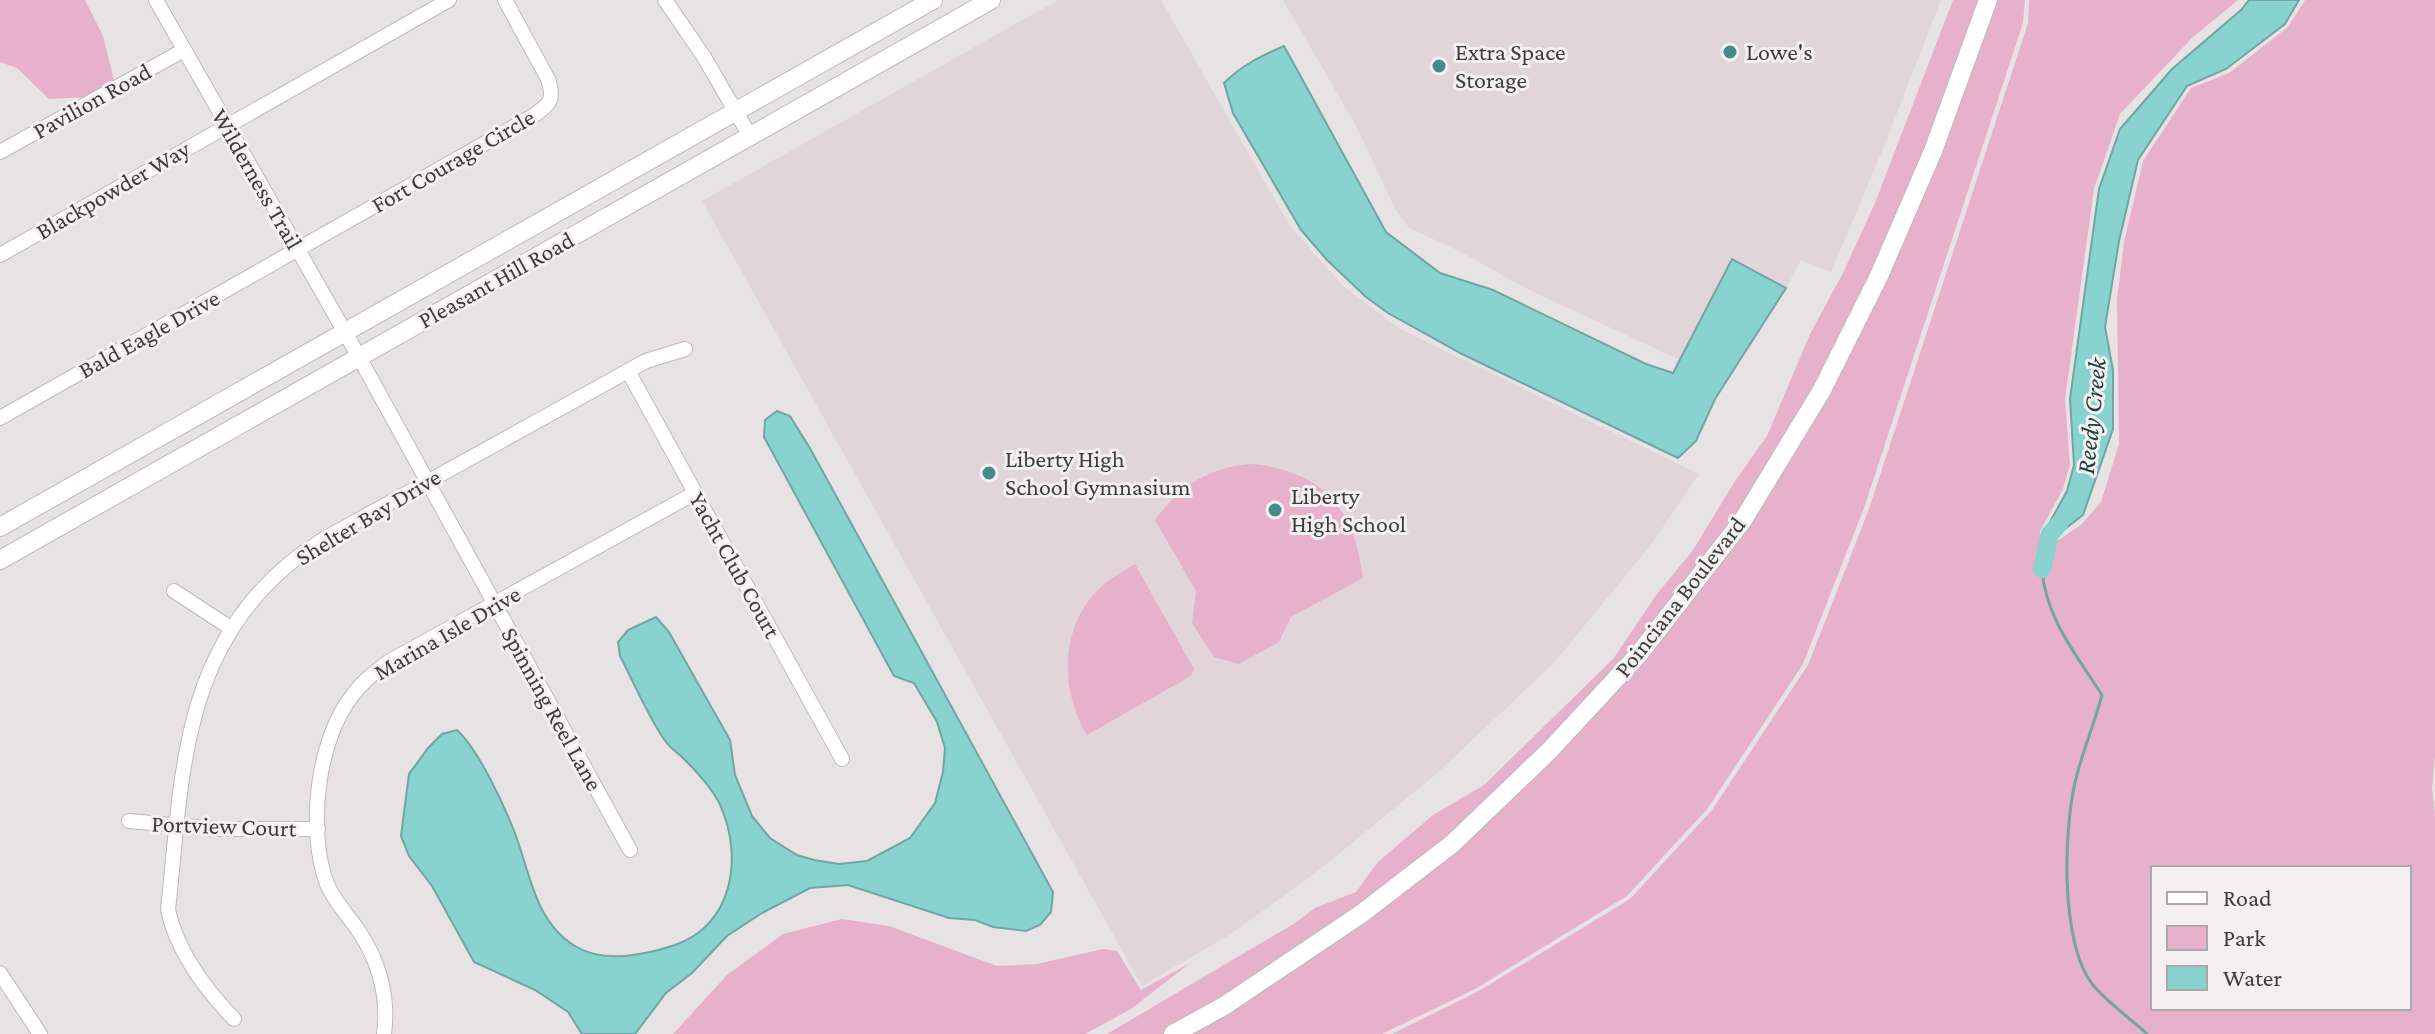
<svg xmlns="http://www.w3.org/2000/svg" width="2435" height="1034" viewBox="0 0 2435 1034" font-family="'Crimson Pro',serif">
<style>
.built{fill:#e1d5da}
.green{fill:#e7b1cb;fill-rule:evenodd}
.water{fill:#88d2cf;stroke:#72a5a3;stroke-width:2}
.lines{fill:none;stroke-linecap:round;stroke-linejoin:round}
.stream{stroke:#72a5a3;stroke-width:3}
.river{stroke:#88d2cf;stroke-width:18}
.minor-casing{stroke:#bdb9bb;stroke-width:16}
.major-casing{stroke:#bdb9bb;stroke-width:20}
.minor{stroke:#fff;stroke-width:14}
.major{stroke:#fff;stroke-width:18}
.poi-dot{fill:#448b89;stroke:#f4f0f2;stroke-width:3}
.labels{text-anchor:middle;stroke-width:6;stroke-linejoin:round;paint-order:stroke}
.poi-label{font-size:24px;fill:#3e3c3d;stroke:#f4f0f2;text-anchor:start}
.street-label{font-size:24px;fill:#3e3c3d;stroke:#f4f0f2}
.water-label{font-size:26px;font-style:italic;fill:#1d403f;stroke:#f4f0f2}
</style>
<rect width="100%" height="100%" fill="#e7e3e4"/>
<g class="built">
<path d="M1058,0h103l129,226 53,60 57,43 299,145 -49,72 -97,118 -118,111 -116,95 -88,64 -89,52 -440,-785z"/>
<path d="M1283,0h658l-58,149 -52,123 -30,-12 -15,28 -54,-29 -52,101 -153,-71 -68,-38 -50,-23 -13,-18 -41,-86z"/>
</g>
<g class="green">
<path d="M0,0h85l18,36 11,44 -26,17 -39,2 -32,-31 -17,-6z"/>
<path d="M1953,0h72l-2,23 -159,485 -61,156 -95,144 -81,88 -152,93 -93,45h-275l188,-111 20,-15 41,-16 22,-30 55,-47 51,-30 129,-126 44,-65 36,-44 42,-69 32,-45 43,-102 33,-61 32,-70z"/>
<path d="M2029,0h209l-46,38 -72,76 -26,75 -29,210 5,65 -7,25 -23,42 4,19 38,-26 19,-22 18,-58 -2,-144 7,-58 19,-81 48,-73 38,-15 59,-46 17,-27h130v756l-3,32 3,26v220h-1043l85,-42 153,-93 82,-89 96,-145 61,-156 159,-486zM2153,868h256v140h-256z"/>
<path d="M1253,464c70,8 101,44 110,114l-72,39 -12,25 -40,22 -25,-7 -22,-34 4,-32 -41,-71c24,-34 56,-54 98,-56z"/>
<path d="M1135,564l59,105 -3,7 -104,59c-28,-47 -27,-112 16,-150 9,-8 21,-14 32,-21z"/>
<path d="M842,919l47,7 108,40 40,-2 66,-15 14,2 24,39 49,-27 -59,46 -46,25h-412l54,-59 56,-41z"/>
</g>
<g class="water">
<path d="M2249,0h50l-14,24 -59,45 -39,17 -49,74 -19,81 -14,86 8,43v59l-30,86 -36,28 -2,-12 22,-40 7,-26 -4,-66 29,-210 21,-60 52,-60 69,-59z"/>
<path d="M1284,46l102,186 54,41 53,17 153,74 27,9 59,-114 54,29 -71,111 -19,42 -18,17 -216,-104 -74,-41 -22,-16 -39,-37 -26,-30 -68,-117 -9,-30c18,-18 37,-27 60,-37z"/>
<path d="M777,411l13,5 21,34 242,442 -2,20 -11,13 -14,6 -33,-4 -18,-7 -26,-2 -101,-33 -38,3 -48,25 -35,23 -35,37 -26,20 -31,41h-53l-14,-22 -33,-22 -61,-28 -42,-76 -23,-30 -8,-20 8,-62 19,-26 14,-14 15,-4c22,20 48,77 59,106 14,38 20,87 59,110 29,18 70,9 100,-1 58,-20 68,-87 46,-138 -7,-17 -24,-35 -37,-48 -6,-6 -13,-10 -18,-17 -16,-21 -33,-61 -46,-86l-2,-14 10,-12 28,-13 13,15 61,108 5,35 17,41 18,22 27,17 17,5 25,4 28,-3 43,-23 25,-35 8,-31 2,-24 -8,-26 -23,-39 -20,-7 -130,-239 1,-17z"/>
</g>
<g class="lines">
<path class="stream" d="M2042,569c3,48 35,87 60,126 -7,26 -17,50 -24,76 -15,50 -19,172 15,214 15,18 37,33 54,49"/>
<path class="river" d="M2042,569l8,-35 9,-10"/>
<g class="minor-casing">
<g id="minor">
<path d="M156,0l203,357 271,493"/>
<path d="M665,0l39,57 46,79"/>
<path d="M0,152l184,-102"/>
<path d="M0,255l449,-255"/>
<path d="M628,371l214,388"/>
<path d="M0,418l533,-302c17,-12 22,-16 15,-37l-43,-79"/>
<path d="M174,591l58,38"/>
<path d="M129,821l88,8h101"/>
<path d="M0,973l40,61"/>
<path d="M234,1019c-28,-29 -57,-68 -66,-109 14,-128 12,-256 121,-346 10,-9 23,-17 35,-25l322,-178 39,-12"/>
<path d="M384,1034c5,-37 -5,-74 -26,-104 -11,-16 -24,-29 -31,-46 -20,-53 -10,-144 25,-188 10,-14 23,-24 36,-34l307,-169"/>
</g>
</g>
<g class="major-casing">
<g id="major">
<path d="M0,527l933,-527"/>
<path d="M0,560l991,-560"/>
<path d="M1173,1034l51,-28 137,-92 91,-70 98,-94 89,-96 104,-134 79,-130 57,-114 54,-125 55,-151"/>
</g>
</g>
<use href="#minor" class="minor"/>
<use href="#major" class="major"/>
</g>
<g class="poi-dot">
<circle cx="1730" cy="52" r="8"/>
<circle cx="1439" cy="66" r="8"/>
<circle cx="989" cy="473" r="8"/>
<circle cx="1275" cy="510" r="8"/>
</g>
<g class="labels">
<g class="poi-label">
<text x="1455" y="60">Extra Space<tspan x="1455" dy="28">Storage</tspan></text>
<text x="1746" y="60">Lowe's</text>
<text x="1005" y="467">Liberty High<tspan x="1005" dy="28">School Gymnasium</tspan></text>
<text x="1291" y="504">Liberty<tspan x="1291" dy="28">High School</tspan></text>
</g>
<g class="street-label">
<text transform="translate(92 101) rotate(-29)" y="8">Pavilion Road</text>
<text transform="translate(453 161) rotate(-30)" y="8">Fort Courage Circle</text>
<text transform="translate(257 179) rotate(60)" y="8">Wilderness Trail</text>
<text transform="translate(113 190) rotate(-30)" y="8">Blackpowder Way</text>
<text transform="translate(496 280) rotate(-29)" y="8">Pleasant Hill Road</text>
<text transform="translate(149 334) rotate(-29)" y="8">Bald Eagle Drive</text>
<text transform="translate(368 517) rotate(-31)" y="8">Shelter Bay Drive</text>
<text transform="translate(735 565) rotate(61)" y="8">Yacht Club Court</text>
<text transform="translate(1680 597) rotate(-52)" y="8">Poinciana Boulevard</text>
<text transform="translate(447 633) rotate(-30)" y="8">Marina Isle Drive</text>
<text transform="translate(552 709) rotate(61)" y="8">Spinning Reel Lane</text>
<text transform="translate(224 826) rotate(2)" y="8">Portview Court</text>
</g>
<g class="water-label">
<text transform="translate(2091 416) rotate(-84)" y="9">Reedy Creek</text>
</g>
</g>
<rect x="2151" y="866" width="260" height="144" fill="#f4f0f2" stroke="#aba8aa" stroke-width="2"/>
<rect x="2167" y="892" width="40" height="12" fill="#ffffff" stroke="#aba8aa" stroke-width="2"/>
<text x="2223" y="906" font-size="24" fill="#3e3c3d">Road</text>
<rect x="2167" y="926" width="40" height="24" fill="#e7b1cb" stroke="#aba8aa" stroke-width="2"/>
<text x="2223" y="946" font-size="24" fill="#3e3c3d">Park</text>
<rect x="2167" y="966" width="40" height="24" fill="#88d2cf" stroke="#aba8aa" stroke-width="2"/>
<text x="2223" y="986" font-size="24" fill="#3e3c3d">Water</text>
</svg>
